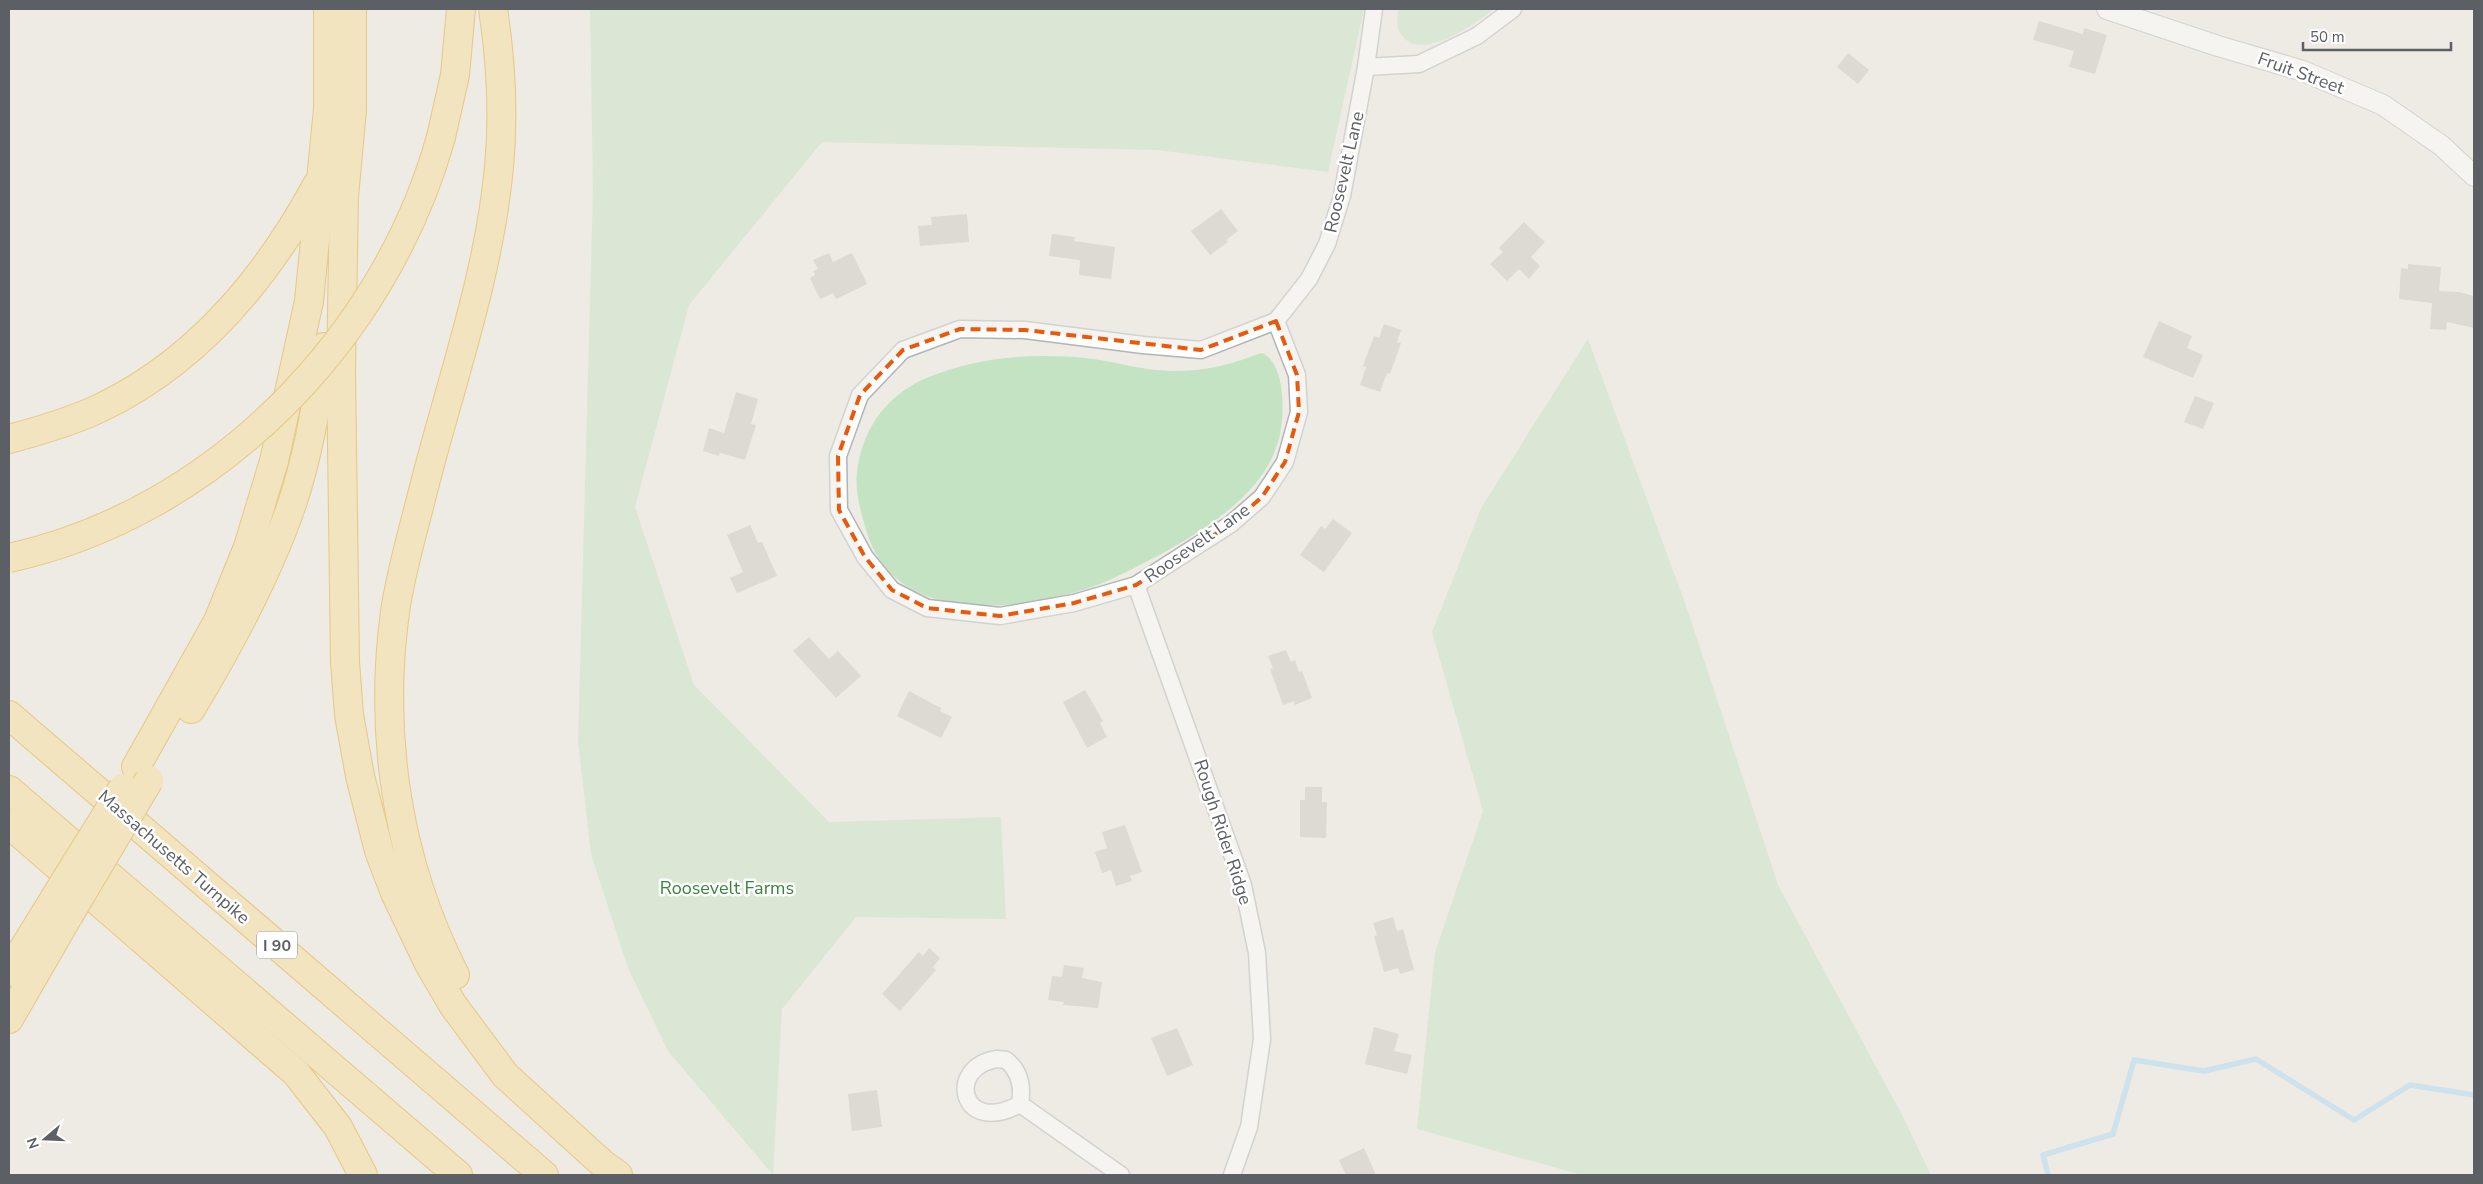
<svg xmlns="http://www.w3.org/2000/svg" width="2483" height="1184" viewBox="0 0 2483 1184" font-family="'Nunito Sans',sans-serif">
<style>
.green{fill:#c3e3c2}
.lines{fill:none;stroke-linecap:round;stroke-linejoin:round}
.stream{stroke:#a8d7f9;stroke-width:5.5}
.building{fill:#c9c6c0}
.minor-casing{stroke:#b1b4b8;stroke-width:19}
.tertiary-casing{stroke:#b1b4b8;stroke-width:22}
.motorway-casing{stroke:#e19c10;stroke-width:30}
.minor{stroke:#fff;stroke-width:16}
.tertiary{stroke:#fff;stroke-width:20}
.motorway{stroke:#f5db93;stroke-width:28}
.motorway-bridge-casing{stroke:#e19c10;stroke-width:30;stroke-linecap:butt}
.motorway-bridge{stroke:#f5db93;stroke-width:28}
.marked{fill:none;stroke:#e8590c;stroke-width:4;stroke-dasharray:10 6;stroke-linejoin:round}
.labels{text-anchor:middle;stroke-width:5;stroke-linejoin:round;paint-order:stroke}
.shield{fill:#fff;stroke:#8d8f92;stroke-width:1}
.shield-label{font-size:16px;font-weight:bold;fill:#5c5f63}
.street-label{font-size:18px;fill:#5c5f63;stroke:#fff}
.park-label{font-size:18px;fill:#3b833e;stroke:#fff}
</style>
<rect width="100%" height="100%" fill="#edebe4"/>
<g class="green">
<path d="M590,9h774l-36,163 -171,-22 -335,-8 -133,163 -54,202 59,178 135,137 172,-5 5,102 -150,-2 -74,92 -9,166 -105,-124 -40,-83 -37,-114 -13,-112 15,-552z"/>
<path d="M1399,9h95c-19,14 -68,51 -90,29 -8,-8 -8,-19 -5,-29z"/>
<path d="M1588,339l101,275 89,271 123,228 30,62h-349l-165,-46 18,-177 48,-141 -51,-179 49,-124z"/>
<path d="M1262,353c25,11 23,67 16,89 -15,52 -71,86 -115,111 -25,13 -50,27 -77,36 -77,24 -195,36 -221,-63 -6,-20 -11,-40 -7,-61 7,-39 29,-69 66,-86 51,-22 105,-26 161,-21 30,3 58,13 89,13 21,0 42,-3 61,-9 9,-2 18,-7 27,-9z"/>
</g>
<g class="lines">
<path class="stream" d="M2048,1175l-5,-20 70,-21 21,-74 70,11 52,-12 98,61 56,-35 64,10"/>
</g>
<g class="building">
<path d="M2039,21l44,13 1,-6 23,7 -12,39 -26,-7 5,-16 -41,-11z"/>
<path d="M1848,53l21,17 -11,14 -21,-17z"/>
<path d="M1221,209l17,22 -12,9 2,2 -18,13 -19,-24z"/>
<path d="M967,214l2,28 -49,4 -2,-20 14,-1 -1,-8z"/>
<path d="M1524,222l21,20 -14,15 9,9 -11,13 -10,-10 -12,12 -17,-17 13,-12 -4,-4z"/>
<path d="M1052,234l23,3 -1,4 41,6 -4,32 -32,-4 1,-15 -31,-4z"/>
<path d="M829,253l4,9 19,-9 15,31 -31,15 -3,-6 -13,6 -10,-21 5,-3 -2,-4 5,-2 -5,-9z"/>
<path d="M2408,264l33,3 -2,24 20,1 15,4v32l-27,-6 -1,8 -16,-1 2,-26 -33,-4 2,-31 7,1z"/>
<path d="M2159,321l33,15 -5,12 16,7 -10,23 -50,-21z"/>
<path d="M1384,324l17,6 -4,12 4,1 -11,31 -3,-1 -7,19 -20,-7 6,-18 -3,-1 11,-30 5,2z"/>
<path d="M736,392l22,7 -7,25 5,1 -11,35 -25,-7 -1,3 -16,-5 6,-23 15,5z"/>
<path d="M2195,396l19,7 -11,26 -19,-7z"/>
<path d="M1333,519l19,14 -28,39 -24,-17 21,-29 4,3z"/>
<path d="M750,525l8,18 4,-1 15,34 -40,17 -7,-15 13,-6 -16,-37z"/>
<path d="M809,637l20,22 9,-8 23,25 -25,22 -43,-47z"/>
<path d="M1286,650l5,12 4,-2 4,12 3,-1 10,27 -17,7 -1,-4 -11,4 -13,-36 3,-1 -5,-12z"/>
<path d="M1085,690l18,31 -3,2 7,14 -20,11 -24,-46z"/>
<path d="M909,691l32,17 -1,3 12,6 -11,21 -44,-22z"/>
<path d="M1305,787h17v15h5l-1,36 -26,-1v-37h5z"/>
<path d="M1125,825l17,47 -12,4 2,5 -16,5 -5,-16 -9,3 -7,-21 12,-4 -5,-16z"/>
<path d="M1393,917l4,14 6,-2 11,41 -14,4 -2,-6 -14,4 -10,-36 3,-1 -4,-12z"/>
<path d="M929,948l11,10 -7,9 3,3 -36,41 -18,-17 37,-42 4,4z"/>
<path d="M1064,965l20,3 -2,10 20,4 -4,26 -35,-3 1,-3 -16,-2 4,-24 10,1z"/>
<path d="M1374,1027l25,7 -5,17 18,4 -5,19 -42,-10z"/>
<path d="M1177,1028l16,37 -26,11 -16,-38z"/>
<path d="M877,1090l5,37 -30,4 -4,-37z"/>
<path d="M1364,1148l12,27h-30l-7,-15z"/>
</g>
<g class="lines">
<g class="minor-casing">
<g id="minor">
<path d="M1366,67l53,-3 58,-28 36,-27"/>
<path d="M1276,321l21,54 2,37 -14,50 -23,35 -31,27 -95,61 -62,18 -74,13 -73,-8 -35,-18 -27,-33 -26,-47 -1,-54 22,-61 43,-45 57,-21 65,1 118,15 58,5z"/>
<path d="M1276,321l33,-42 18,-35 15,-48 24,-129 8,-58"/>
<path d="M1136,585l107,300 14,68 5,86 -13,88 -17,48"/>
<path d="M997,1059l9,1c14,11 17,26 14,44 -59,33 -75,-37 -23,-45z"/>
<path d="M1020,1104l101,71"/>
</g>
</g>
<g class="tertiary-casing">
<path id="tertiary" d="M2107,9l111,37 85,25 80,34 59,41 32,30"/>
</g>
<g class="motorway-casing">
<g id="motorway">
<path d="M352,9v101l-8,87 -3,174 4,291 4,53 11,61 19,75 16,42 34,71 24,41 52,70 99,90 14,10"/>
<path d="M441,137l14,-62 6,-66"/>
<path d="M9,439c30,-8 61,-17 89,-30 98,-46 168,-130 219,-224"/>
<path d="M191,709c38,-63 77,-135 101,-205 17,-51 26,-104 32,-157"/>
<path d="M9,715l535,460"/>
<path d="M136,767l82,-146 30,-74 26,-86 35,-160 19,-192v-100"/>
<path d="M9,790l449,385"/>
<path d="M9,824l287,249 42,54 25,48"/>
<path d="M9,972l45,-73"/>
<path d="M455,975c-57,-112 -77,-238 -60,-363 6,-42 19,-84 29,-125 27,-106 65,-211 75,-320 5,-53 2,-106 -6,-158"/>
<path d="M9,1019l60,-104"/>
</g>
</g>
<use href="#minor" class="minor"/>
<use href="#tertiary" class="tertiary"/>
<use href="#motorway" class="motorway"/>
<g class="motorway-bridge-casing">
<g id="motorway-bridge">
<path d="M9,558c206,-45 376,-220 432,-421"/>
<path d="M54,899l69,-111"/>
<path d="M69,915l80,-135"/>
</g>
</g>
<use href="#motorway-bridge" class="motorway-bridge"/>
</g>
<path d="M0 0H2483V1184H0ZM1276,321l21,54 2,37 -14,50 -23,35 -31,27 -95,61 -62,18 -74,13 -73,-8 -35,-18 -27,-33 -26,-47 -1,-54 22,-61 43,-45 57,-21 65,1 176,20z" fill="#edebe4" fill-opacity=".55" fill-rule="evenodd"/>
<path class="marked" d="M1276,321l21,54 2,37 -14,50 -23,35 -31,27 -95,61 -62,18 -74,13 -73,-8 -35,-18 -27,-33 -26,-47 -1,-54 22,-61 43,-45 57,-21 65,1 176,20z"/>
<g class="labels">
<rect class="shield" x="257" y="931.5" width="40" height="27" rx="4"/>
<g class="shield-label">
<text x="277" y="951">I 90</text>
</g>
<g class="street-label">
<text transform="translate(2301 73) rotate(20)" y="6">Fruit Street</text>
<text transform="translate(1344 172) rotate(-77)" y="6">Roosevelt Lane</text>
<text transform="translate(1197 543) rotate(-35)" y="6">Roosevelt Lane</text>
<text transform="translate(1223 832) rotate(72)" y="6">Rough Rider Ridge</text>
<text transform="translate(174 857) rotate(41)" y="6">Massachusetts Turnpike</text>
</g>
<g class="park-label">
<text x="727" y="894">Roosevelt Farms</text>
</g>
</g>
<rect width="2483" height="1184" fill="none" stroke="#5c5f63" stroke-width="20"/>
<g transform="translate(45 1139) rotate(251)" stroke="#ffffff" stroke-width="4" paint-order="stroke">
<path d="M0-4L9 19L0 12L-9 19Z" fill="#5c5f63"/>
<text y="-8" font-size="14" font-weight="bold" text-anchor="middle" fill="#5c5f63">N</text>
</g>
<path d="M2303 42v8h148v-8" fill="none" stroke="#5c5f63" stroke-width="2.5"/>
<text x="2310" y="42" font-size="15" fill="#5c5f63" stroke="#ffffff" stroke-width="4" paint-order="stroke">50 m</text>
</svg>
